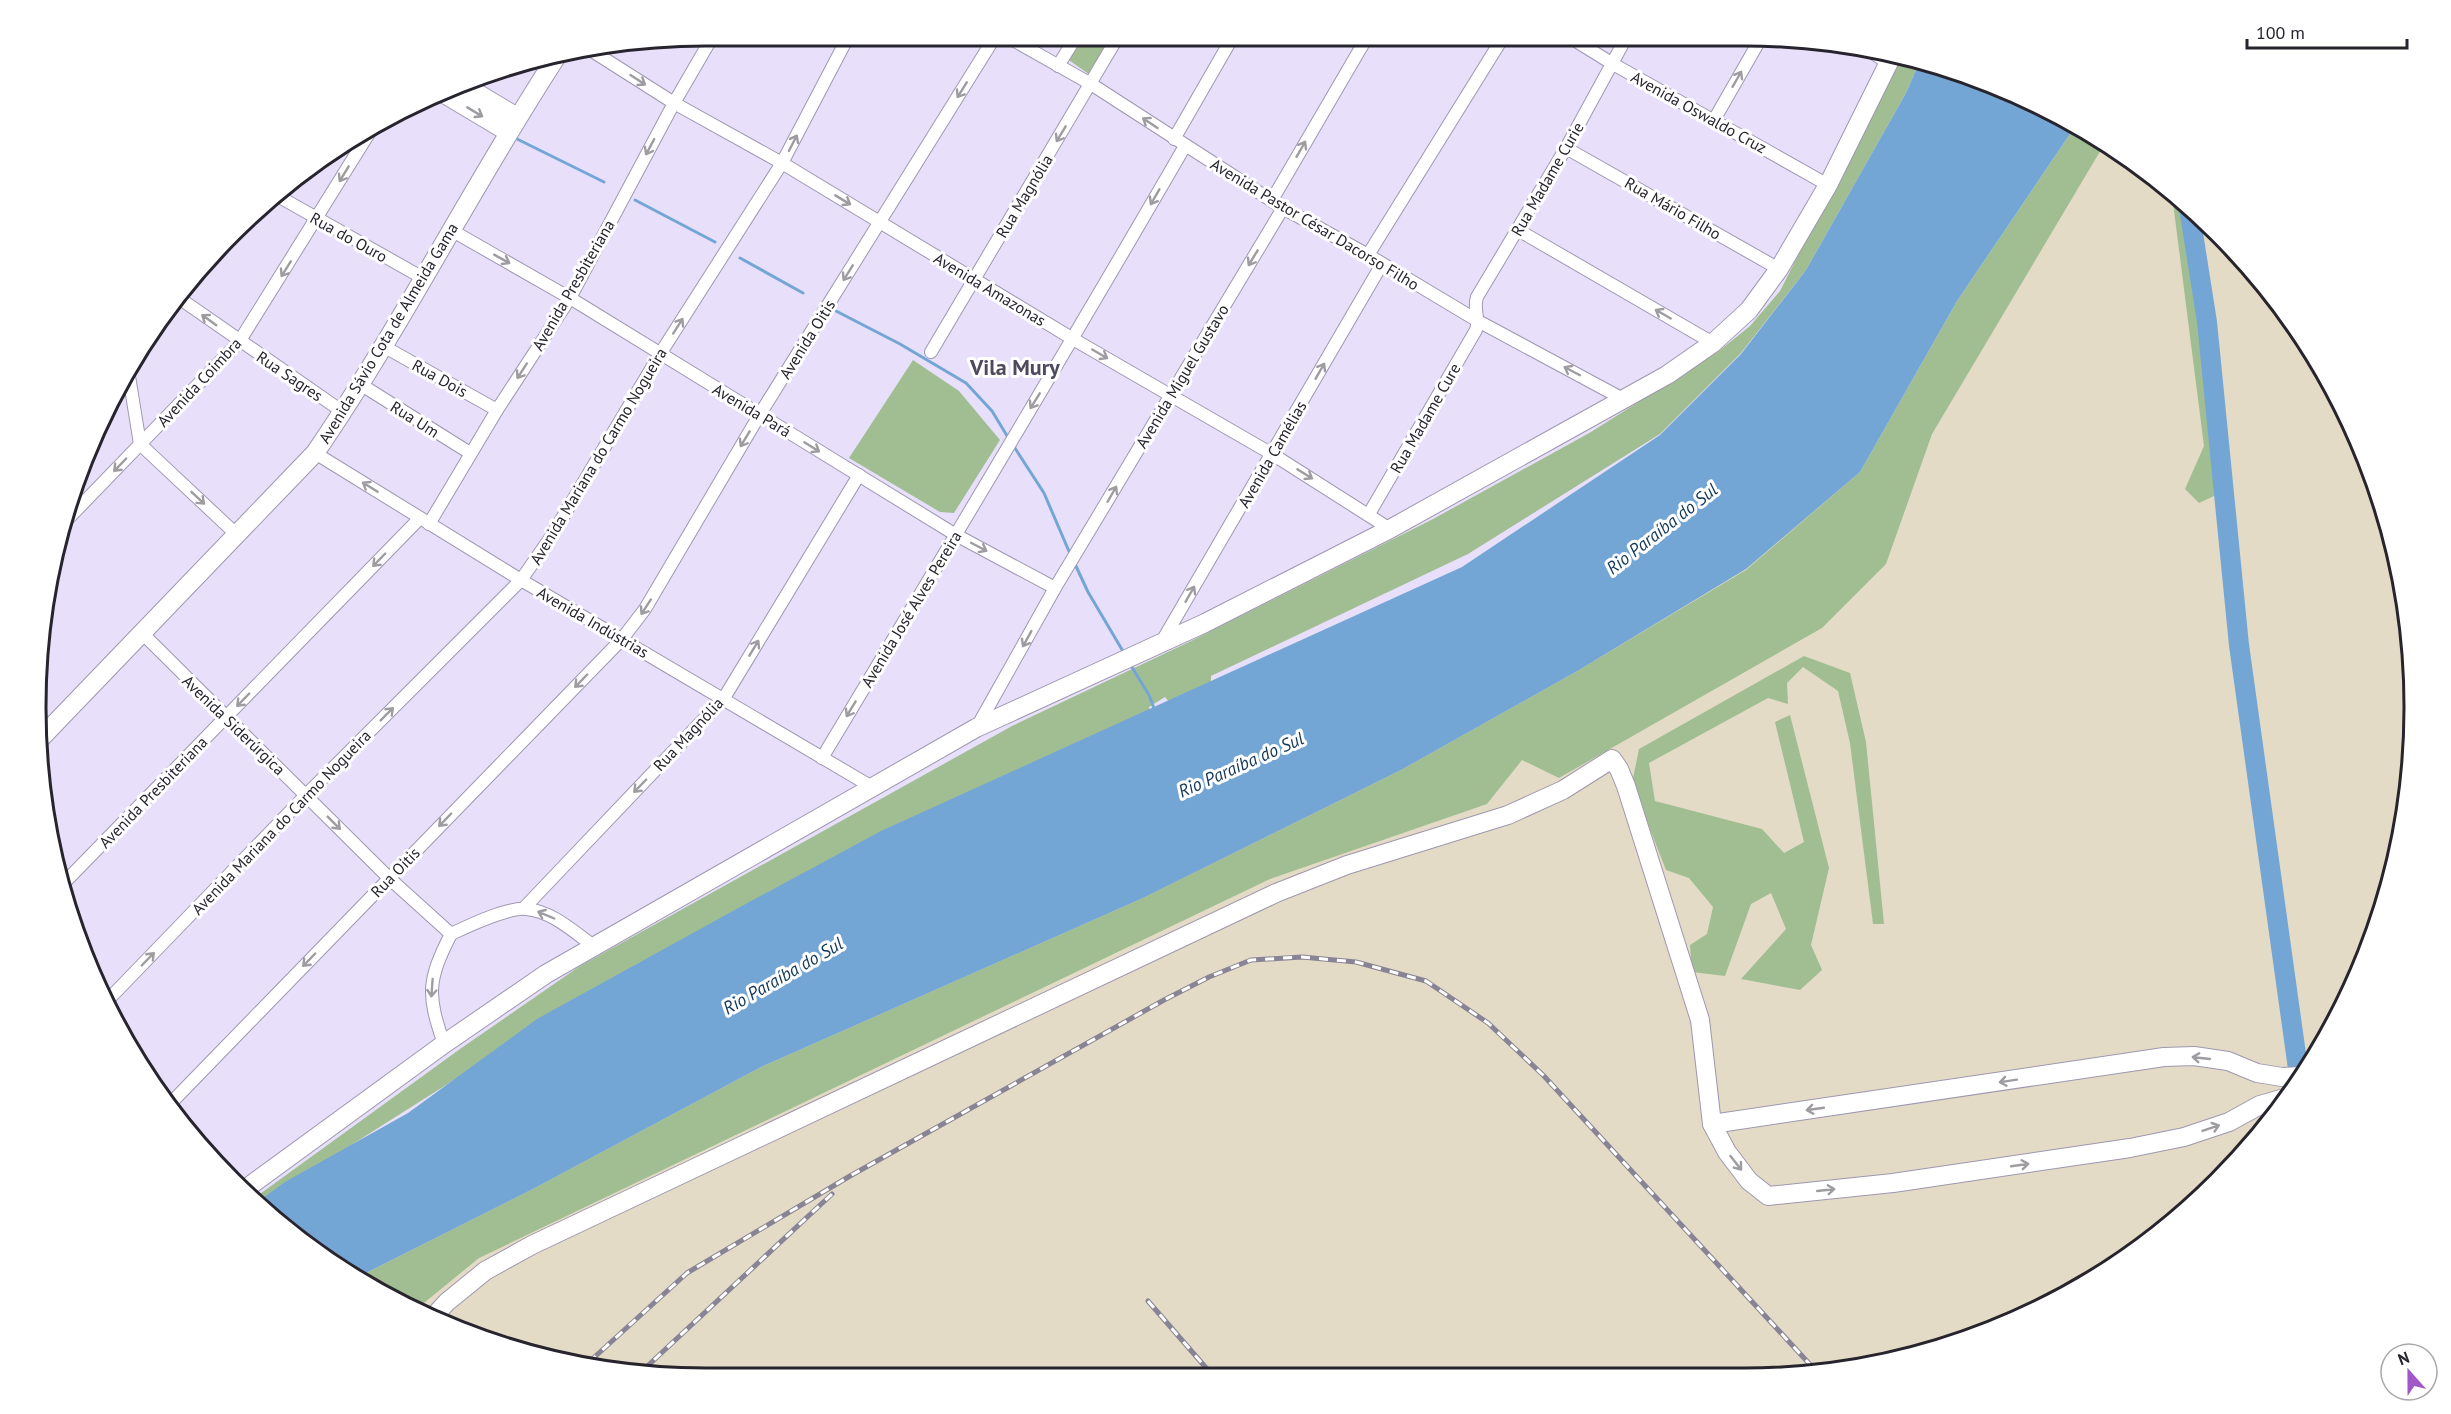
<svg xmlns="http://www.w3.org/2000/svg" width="2451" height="1414" viewBox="0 0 2451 1414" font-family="'PT Sans',sans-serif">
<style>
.industrial{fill:#e3dbc5}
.green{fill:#a1be93}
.water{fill:#74a6d5}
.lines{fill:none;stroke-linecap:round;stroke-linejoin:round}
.stream{stroke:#74a6d5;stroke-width:3}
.river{stroke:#74a6d5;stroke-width:20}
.street-casing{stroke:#9e97b0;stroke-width:14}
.secondary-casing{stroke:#9e97b0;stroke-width:20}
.street{stroke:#fff;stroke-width:12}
.secondary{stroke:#fff;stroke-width:18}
.rail-casing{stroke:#888395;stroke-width:5}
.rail{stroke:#fff;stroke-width:3;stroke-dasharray:9;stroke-linecap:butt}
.oneway{stroke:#9e9ca1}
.labels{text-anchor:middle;stroke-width:6;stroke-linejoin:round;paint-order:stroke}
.street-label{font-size:16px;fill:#27242e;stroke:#fff}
.water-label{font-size:18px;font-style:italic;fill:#133859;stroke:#fff}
.district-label{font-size:22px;font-weight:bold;fill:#4f495e;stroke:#fff}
.rim{fill:none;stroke:#27242e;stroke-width:3}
</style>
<rect width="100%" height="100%" fill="#e8e0fb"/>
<path class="industrial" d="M2074,128l42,21 102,83 84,102 62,116 38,126 13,131 -13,131 -38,125 -62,116 -84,103 -138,106 -121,54 -171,35h-1125l-171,-35 -134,-65 1502,-805z"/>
<g class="green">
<path d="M1078,40h33l-21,35 -24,-17z"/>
<path d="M1898,59l21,4 -13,30 -100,177 -65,83 -81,81 -192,120 -257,122 -1,31 -25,15 -20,-25 -16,10 6,22 -516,234 -381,241 -5,-5 207,-150 120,-83 432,-240 177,-84 244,-123 158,-87 128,-81 31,-25 30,-35z"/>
<path d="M2074,128l31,15 -173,291 -46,130 -64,64 -263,150 -37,-18 -35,44 -217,75 -791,379 -60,49 -61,-30 173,-87 230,-123 382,-169 258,-128 178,-100 167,-100 114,-98 97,-171z"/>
<path d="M2172,195l27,21 30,273 -30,14 -14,-14 19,-43z"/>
<path d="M913,360l46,31 41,49 -46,73 -14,-1 -91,-54z"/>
<path d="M1804,656l46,17 16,69 18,182h-11l-23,-181 -12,-52 -35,-24 -16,16 1,21 -20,-6 -119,65 6,38 107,28 22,24 20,-11 -29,-120 15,-7 39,153 -18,77 11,25 -22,20 -59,-11 45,-50 -15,-36 -20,11 -26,72 -33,-4 -2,-27 17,-11 6,-27 -24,-29 -23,-8 -34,-87 7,-34z"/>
</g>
<path class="water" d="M1919,63l40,9 115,56 -117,173 -97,171 -114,97 -167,101 -178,100 -258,128 -382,169 -230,123 -173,87 -24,-12 -78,-62 29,-21 123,-69 129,-94 203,-112 141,-76 581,-264 198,-132 81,-81 65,-84 100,-177z"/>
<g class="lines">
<g class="stream">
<path d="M513,137l91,45"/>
<path d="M635,200l80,42"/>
<path d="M740,258l63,35"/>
<path d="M836,311l64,33 66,39 26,28 17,28"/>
<path d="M1013,445l31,48 27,63"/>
<path d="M1075,564l13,28 36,61"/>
<path d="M1130,664l19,31 6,16"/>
</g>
<path class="river" d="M2189,208l18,114 32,323 61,438"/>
<g class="street-casing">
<g id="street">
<path d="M1571,38l42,26 215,121"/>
<path d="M1013,40l78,44 192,124 85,47 110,66 145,78"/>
<path d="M589,49l85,54 108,60 291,176 199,115 118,75"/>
<path d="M1874,54l15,9"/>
<path d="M1058,66l16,-26"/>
<path d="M1714,120l47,-82"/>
<path d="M1174,139l57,-99"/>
<path d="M1566,148l213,121"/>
<path d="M276,195l147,83"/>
<path d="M1272,200l94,-161"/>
<path d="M451,230l119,68 386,237 99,53"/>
<path d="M1518,230l195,113"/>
<path d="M1368,255l134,-216"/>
<path d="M179,298l164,114"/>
<path d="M383,346l114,64"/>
<path d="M931,352l185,-312"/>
<path d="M128,370l12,74 96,90"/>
<path d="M360,384l110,69"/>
<path d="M315,453l206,127 351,207"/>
<path d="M1369,514l107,-184c4,-11 -3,-21 1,-33l89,-149 60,-110"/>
<path d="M429,524l68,-114 73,-112 104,-195 36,-62"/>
<path d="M62,525l177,-183 132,-212"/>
<path d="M143,634l246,244 62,56"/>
<path d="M1161,643l221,-379"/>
<path d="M977,727l78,-139 228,-380"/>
<path d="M822,758c122,-203 244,-406 363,-612"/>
<path d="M62,885l358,-367"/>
<path d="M524,908l200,-210 135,-223"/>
<path d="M451,934c17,-8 56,-27 75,-25 26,2 48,23 69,38"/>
<path d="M107,1001l199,-206 215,-215 30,-43 109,-183 122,-191 64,-122"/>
<path d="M444,1044c-17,-49 -17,-63 7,-110"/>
<path d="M168,1106l454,-467 23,-30 115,-195 233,-374"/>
</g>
</g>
<g class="secondary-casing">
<g id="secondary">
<path d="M462,84l55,33"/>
<path d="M441,92l67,40"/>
<path d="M39,740l276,-287c87,-127 157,-267 242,-397"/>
<path d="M1712,1124l452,-67 30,-1 34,5 29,12 25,4 22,-1"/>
<path d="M244,1190l200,-146 102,-70 430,-246 229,-105 185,-94 277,-154 46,-32 36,-33 30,-41 49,-84 63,-127"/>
<path d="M435,1315l12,-13 38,-31 47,-26 744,-352 71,-28 161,-50 55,-25 49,-31 7,10 7,17 74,234 12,104 15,28 22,29 19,15 125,-13 237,-35 54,-11 45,-15 31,-17 28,-8"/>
</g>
</g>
<use href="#street" class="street"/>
<use href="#secondary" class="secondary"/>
<g class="rail-casing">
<g id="rail">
<path d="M1148,1301l66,76"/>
<path d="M589,1362l98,-89 163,-97 314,-176 45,-23 42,-17 51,-3 54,5 70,19 62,42 55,52 273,296"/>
<path d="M641,1372l191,-178"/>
</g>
</g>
<use href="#rail" class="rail"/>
</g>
<defs><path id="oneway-shaft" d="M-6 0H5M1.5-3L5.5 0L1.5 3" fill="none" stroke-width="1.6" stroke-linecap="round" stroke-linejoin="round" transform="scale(1.5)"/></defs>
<g class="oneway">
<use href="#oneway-shaft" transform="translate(1737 79) rotate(-60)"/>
<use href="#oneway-shaft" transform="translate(638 80) rotate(33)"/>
<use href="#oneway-shaft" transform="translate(962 90) rotate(122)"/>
<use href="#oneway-shaft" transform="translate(475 112) rotate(31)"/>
<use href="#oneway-shaft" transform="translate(1150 123) rotate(-146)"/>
<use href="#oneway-shaft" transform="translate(1061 134) rotate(121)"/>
<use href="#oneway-shaft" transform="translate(793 143) rotate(-63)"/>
<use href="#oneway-shaft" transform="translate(650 147) rotate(118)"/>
<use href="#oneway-shaft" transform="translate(1301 149) rotate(-60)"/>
<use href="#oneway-shaft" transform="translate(344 174) rotate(121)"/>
<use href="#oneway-shaft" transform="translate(1155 197) rotate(120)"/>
<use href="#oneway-shaft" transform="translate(843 200) rotate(31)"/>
<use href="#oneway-shaft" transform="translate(1253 258) rotate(121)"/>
<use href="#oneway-shaft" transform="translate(502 259) rotate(29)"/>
<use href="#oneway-shaft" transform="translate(286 269) rotate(122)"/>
<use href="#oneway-shaft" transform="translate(848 273) rotate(122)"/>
<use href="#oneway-shaft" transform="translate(1663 314) rotate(-150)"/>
<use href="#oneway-shaft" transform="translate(209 320) rotate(-144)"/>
<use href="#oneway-shaft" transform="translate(678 326) rotate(-57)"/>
<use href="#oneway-shaft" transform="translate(1100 354) rotate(30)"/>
<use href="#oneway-shaft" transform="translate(522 371) rotate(123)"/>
<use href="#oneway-shaft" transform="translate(1320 371) rotate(-60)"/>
<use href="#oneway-shaft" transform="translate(1572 371) rotate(-152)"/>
<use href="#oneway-shaft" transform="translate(1035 401) rotate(122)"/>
<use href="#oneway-shaft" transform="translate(745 439) rotate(121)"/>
<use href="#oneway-shaft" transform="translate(812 447) rotate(32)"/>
<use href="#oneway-shaft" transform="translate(120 465) rotate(134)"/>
<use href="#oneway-shaft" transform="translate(1305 474) rotate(32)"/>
<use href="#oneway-shaft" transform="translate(370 487) rotate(-148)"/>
<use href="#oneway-shaft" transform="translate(1112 494) rotate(-60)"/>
<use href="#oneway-shaft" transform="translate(198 498) rotate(43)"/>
<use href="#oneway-shaft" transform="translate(979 547) rotate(28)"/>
<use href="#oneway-shaft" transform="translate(379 560) rotate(134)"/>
<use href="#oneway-shaft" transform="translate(1190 594) rotate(-60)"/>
<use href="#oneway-shaft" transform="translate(646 607) rotate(123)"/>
<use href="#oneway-shaft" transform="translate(1027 639) rotate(119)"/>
<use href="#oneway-shaft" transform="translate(754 648) rotate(-59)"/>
<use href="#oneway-shaft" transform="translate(581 681) rotate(134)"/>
<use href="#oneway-shaft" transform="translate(243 700) rotate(134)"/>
<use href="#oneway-shaft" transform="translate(851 709) rotate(121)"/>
<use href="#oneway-shaft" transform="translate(387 714) rotate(-45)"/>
<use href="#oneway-shaft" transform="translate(640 786) rotate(134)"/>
<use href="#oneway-shaft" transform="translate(445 820) rotate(134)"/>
<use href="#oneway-shaft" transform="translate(334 823) rotate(45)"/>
<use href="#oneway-shaft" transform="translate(546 915) rotate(-157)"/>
<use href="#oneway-shaft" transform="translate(148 959) rotate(-46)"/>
<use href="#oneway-shaft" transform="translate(309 960) rotate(134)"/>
<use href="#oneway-shaft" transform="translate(432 988) rotate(94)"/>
<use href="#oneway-shaft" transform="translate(2201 1058) rotate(-174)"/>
<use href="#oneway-shaft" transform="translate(2008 1081) rotate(171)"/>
<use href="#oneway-shaft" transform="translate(1815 1109) rotate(172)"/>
<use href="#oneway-shaft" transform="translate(2211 1128) rotate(-19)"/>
<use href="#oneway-shaft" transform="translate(1736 1163) rotate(52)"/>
<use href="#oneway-shaft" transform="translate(2020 1165) rotate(-8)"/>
<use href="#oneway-shaft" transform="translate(1826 1190) rotate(-6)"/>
</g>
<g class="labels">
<g class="street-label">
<text transform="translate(1699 112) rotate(29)" y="6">Avenida Oswaldo Cruz</text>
<text transform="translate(1547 179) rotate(-60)" y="6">Rua Madame Curie</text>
<text transform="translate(1024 196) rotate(-59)" y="6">Rua Magnólia</text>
<text transform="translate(1673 208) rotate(30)" y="6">Rua Mário Filho</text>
<text transform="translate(1315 224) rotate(31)" y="6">Avenida Pastor César Dacorso Filho</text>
<text transform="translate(349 237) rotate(29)" y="6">Rua do Ouro</text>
<text transform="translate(573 285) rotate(-60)" y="6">Avenida Presbiteriana</text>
<text transform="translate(990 289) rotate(31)" y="6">Avenida Amazonas</text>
<text transform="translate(388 333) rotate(-59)" y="6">Avenida Sávio Cota de Almeida Gama</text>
<text transform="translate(807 339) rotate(-58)" y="6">Avenida Oitis</text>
<text transform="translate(290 376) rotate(34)" y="6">Rua Sagres</text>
<text transform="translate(1182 376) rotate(-59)" y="6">Avenida Miguel Gustavo</text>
<text transform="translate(440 378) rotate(29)" y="6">Rua Dois</text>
<text transform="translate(199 382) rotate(-47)" y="6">Avenida Coimbra</text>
<text transform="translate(752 410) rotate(31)" y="6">Avenida Pará</text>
<text transform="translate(1425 418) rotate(-60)" y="6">Rua Madame Cure</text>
<text transform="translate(415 419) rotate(32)" y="6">Rua Um</text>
<text transform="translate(1272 454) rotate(-60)" y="6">Avenida Camélias</text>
<text transform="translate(598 456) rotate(-59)" y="6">Avenida Mariana do Carmo Nogueira</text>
<text transform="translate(911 609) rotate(-59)" y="6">Avenida José Alves Pereira</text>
<text transform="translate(593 622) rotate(30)" y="6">Avenida Indústrias</text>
<text transform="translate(234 725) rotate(44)" y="6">Avenida Siderúrgica</text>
<text transform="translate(688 734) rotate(-47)" y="6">Rua Magnólia</text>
<text transform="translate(153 792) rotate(-46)" y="6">Avenida Presbiteriana</text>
<text transform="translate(281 822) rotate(-46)" y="6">Avenida Mariana do Carmo Nogueira</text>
<text transform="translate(395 872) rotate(-46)" y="6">Rua Oitis</text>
</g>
<g class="water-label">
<text transform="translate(1662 529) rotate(-38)" y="6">Rio Paraíba do Sul</text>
<text transform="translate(1241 765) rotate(-24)" y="6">Rio Paraíba do Sul</text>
<text transform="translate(783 976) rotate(-30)" y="6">Rio Paraíba do Sul</text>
</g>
<g class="district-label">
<text x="1015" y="375">Vila Mury</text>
</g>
</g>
<path d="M0 0H2451V1414H0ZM706 46H1744A660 660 0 0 1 2404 706V708A660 660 0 0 1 1744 1368H706A660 660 0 0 1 46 708V706A660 660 0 0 1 706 46Z" fill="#fff" fill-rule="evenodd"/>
<path class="rim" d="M706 46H1744A660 660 0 0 1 2404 706V708A660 660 0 0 1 1744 1368H706A660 660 0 0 1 46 708V706A660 660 0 0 1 706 46Z"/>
<g transform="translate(2409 1372) rotate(339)"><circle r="28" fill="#ffffff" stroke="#a9a7ab" stroke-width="1.5"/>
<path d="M0-4.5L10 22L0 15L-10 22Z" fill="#a257c9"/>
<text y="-9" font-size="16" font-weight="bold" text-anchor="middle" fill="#27242e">N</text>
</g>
<path d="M2247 39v9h160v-9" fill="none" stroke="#27242e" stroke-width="3"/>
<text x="2256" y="39" font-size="18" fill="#27242e" stroke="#ffffff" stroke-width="4.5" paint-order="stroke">100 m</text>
</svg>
